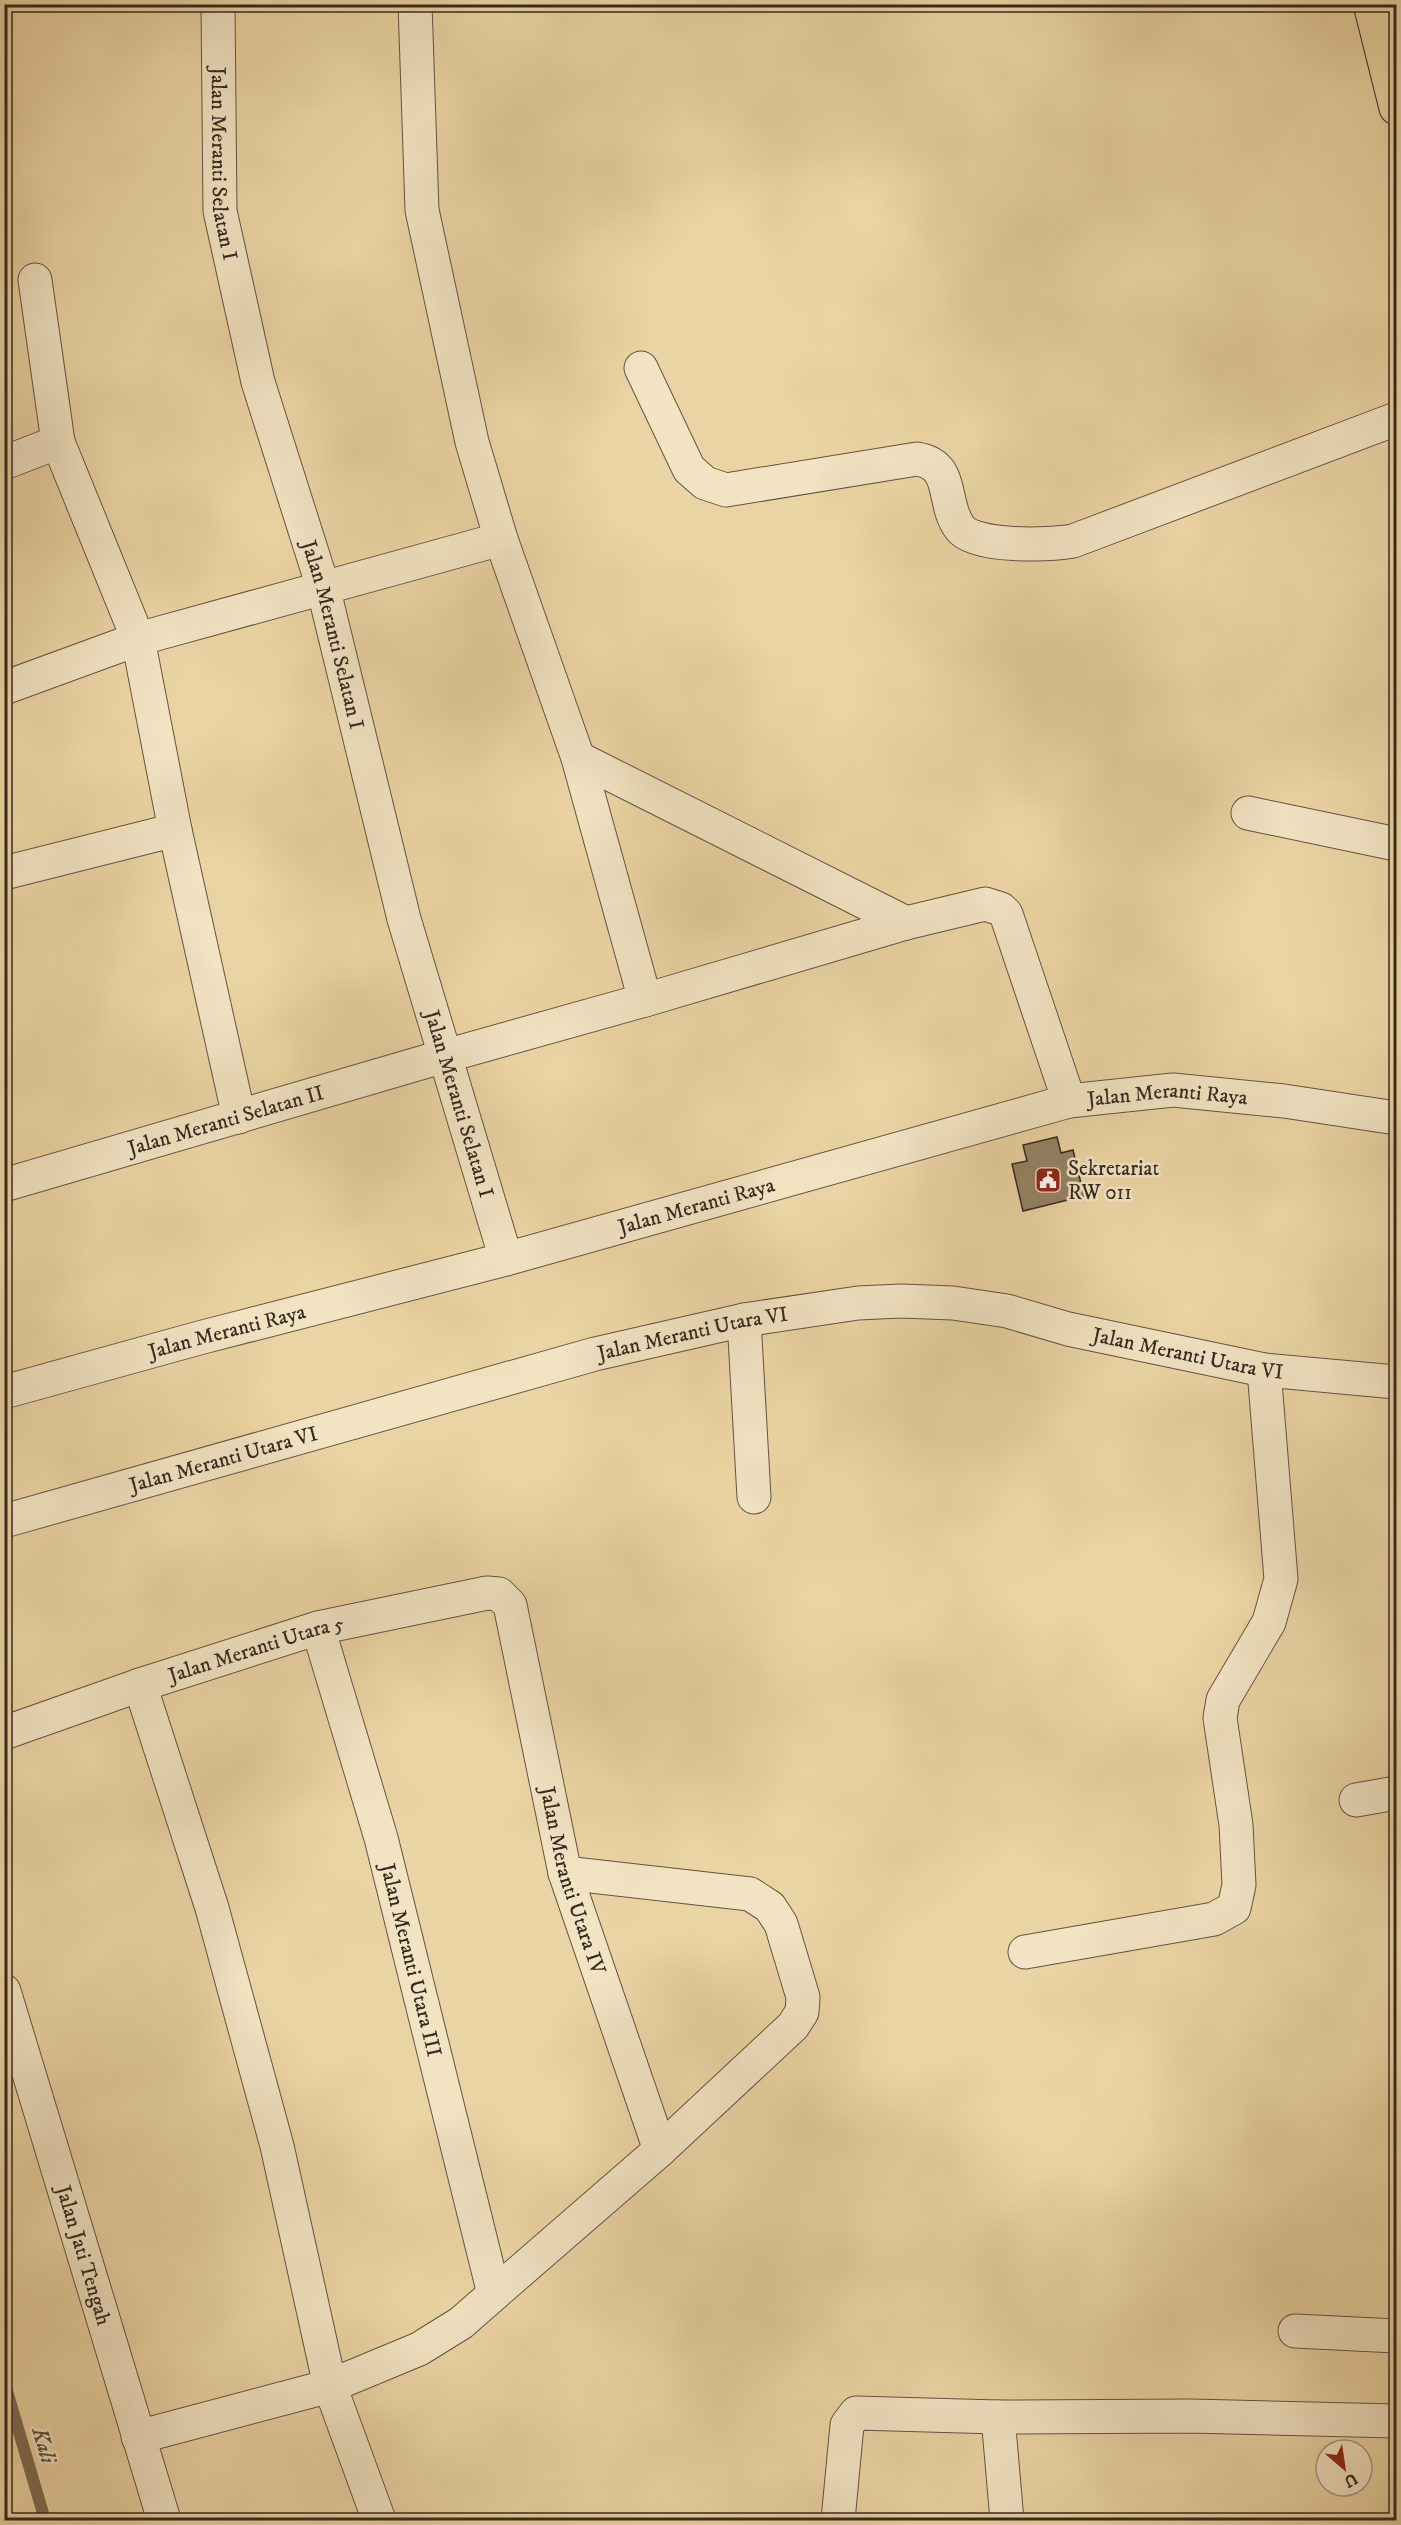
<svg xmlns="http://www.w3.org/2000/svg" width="1401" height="2525" viewBox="0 0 1401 2525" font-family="'IM FELL DW Pica',serif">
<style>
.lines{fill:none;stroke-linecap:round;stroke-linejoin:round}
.stream{stroke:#7d6d55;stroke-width:12}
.building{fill:#938265;stroke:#342a22;stroke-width:1.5}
.minor-casing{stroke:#625442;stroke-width:35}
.major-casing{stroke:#342a22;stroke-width:35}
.minor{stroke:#f2e3c3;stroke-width:33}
.major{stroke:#ebd4a3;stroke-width:33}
.labels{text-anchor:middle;stroke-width:5;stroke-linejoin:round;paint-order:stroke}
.street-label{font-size:21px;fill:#342a22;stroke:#f2e3c3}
.poi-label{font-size:21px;fill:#342a22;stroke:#f2e3c3;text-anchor:start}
.water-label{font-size:22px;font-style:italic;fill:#584c3c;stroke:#f2e3c3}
</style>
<rect width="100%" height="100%" fill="#ebd4a3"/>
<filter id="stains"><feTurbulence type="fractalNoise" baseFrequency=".00333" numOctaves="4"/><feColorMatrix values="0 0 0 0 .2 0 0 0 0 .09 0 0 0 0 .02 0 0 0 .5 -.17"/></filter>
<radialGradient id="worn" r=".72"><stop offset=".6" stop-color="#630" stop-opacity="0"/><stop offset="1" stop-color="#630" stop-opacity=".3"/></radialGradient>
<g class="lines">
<path class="stream" d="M4,2381l41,139"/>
</g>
<path class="building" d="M1057,1137l4,16 12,-3 11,46 -61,15 -11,-47 15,-3 -4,-16z"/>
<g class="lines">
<g class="minor-casing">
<g id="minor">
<path id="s1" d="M218,4l2,207 38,171 65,205 81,332 102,340"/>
<path d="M415,4l7,206 50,232 29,97 77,219 67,242"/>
<path d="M35,280l23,162 80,197 37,191 64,287"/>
<path d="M641,368l48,101 16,14 21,7 191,-31c39,6 24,45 43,69 15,20 90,17 113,13l323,-122"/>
<path d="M4,463l54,-21"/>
<path d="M4,688l134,-49 363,-100"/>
<path d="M578,758l328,165"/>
<path d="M1248,813l148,31"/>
<path d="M4,873l171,-43"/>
<path id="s2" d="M4,1185l420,-123 221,-62 261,-77 79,-19 16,5 5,5 63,187"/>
<path d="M744,1320l10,177"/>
<path id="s3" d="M4,1392l195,-54 307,-79 563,-158 104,-11 111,11 112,17"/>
<path id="s4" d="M4,1521l591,-167 149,-34 114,-17 43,-2 52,2 54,8 61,18 196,41 132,12"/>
<path id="s5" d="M318,1628l63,210 113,456"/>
<path d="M140,1685l72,223 65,238 53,240 49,134"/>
<path id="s6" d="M4,1733l136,-48 178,-57 169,-35 12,1 11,11 55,268 95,277"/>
<path d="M1356,1800l40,-7"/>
<path d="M1025,1952l189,-33 20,-11 5,-23 -3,-60 -16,-107 3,-18 46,-78 12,-43 -17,-209"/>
<path id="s7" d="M4,1991l160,529"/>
<path d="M1295,2331l101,5"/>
<path d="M998,2417l9,103"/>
<path d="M138,2437l192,-51 89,-37 42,-26 33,-29 166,-144 133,-124 9,-14 1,-15 -22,-73 -11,-17 -20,-13 -185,-21"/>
<path d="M838,2520l9,-95 9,-12 142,4 193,-1 205,5"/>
</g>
</g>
<g class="major-casing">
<path id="major" d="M1370,4l26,104"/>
</g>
<use href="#minor" class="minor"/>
<use href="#major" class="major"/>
</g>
<defs>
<g id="civic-square" transform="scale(1.35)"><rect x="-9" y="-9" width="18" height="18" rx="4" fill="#8f2418" stroke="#f2e3c3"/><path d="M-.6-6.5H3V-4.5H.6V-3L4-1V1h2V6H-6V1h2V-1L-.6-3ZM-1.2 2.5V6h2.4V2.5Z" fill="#fff"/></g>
</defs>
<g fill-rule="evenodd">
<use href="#civic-square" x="1048" y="1180"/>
</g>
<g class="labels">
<g class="street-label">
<text dy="7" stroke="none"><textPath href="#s1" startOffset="160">Jalan Meranti Selatan I</textPath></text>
<text dy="7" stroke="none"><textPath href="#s1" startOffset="646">Jalan Meranti Selatan I</textPath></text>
<text dy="7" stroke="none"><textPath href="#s3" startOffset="1203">Jalan Meranti Raya</textPath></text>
<text dy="7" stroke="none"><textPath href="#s1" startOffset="1132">Jalan Meranti Selatan I</textPath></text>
<text dy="7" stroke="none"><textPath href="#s2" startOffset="231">Jalan Meranti Selatan II</textPath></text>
<text dy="7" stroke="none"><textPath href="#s3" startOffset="717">Jalan Meranti Raya</textPath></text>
<text dy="7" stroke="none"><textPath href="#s3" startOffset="231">Jalan Meranti Raya</textPath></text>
<text dy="7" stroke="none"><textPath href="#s4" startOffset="714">Jalan Meranti Utara VI</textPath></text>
<text dy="7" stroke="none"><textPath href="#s4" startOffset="1218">Jalan Meranti Utara VI</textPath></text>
<text dy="7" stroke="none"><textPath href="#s4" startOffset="228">Jalan Meranti Utara VI</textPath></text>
<text dy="7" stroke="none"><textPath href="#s6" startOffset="266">Jalan Meranti Utara 5</textPath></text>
<text dy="7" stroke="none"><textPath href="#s6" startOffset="814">Jalan Meranti Utara IV</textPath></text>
<text dy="7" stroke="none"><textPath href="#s5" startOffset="345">Jalan Meranti Utara III</textPath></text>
<text dy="7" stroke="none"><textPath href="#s7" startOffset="276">Jalan Jati Tengah</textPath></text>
</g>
<g class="poi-label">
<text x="1068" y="1175">Sekretariat<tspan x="1068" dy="24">RW 011</tspan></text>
</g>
<g class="water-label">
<text transform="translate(45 2445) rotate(74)" y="8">Kali</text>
</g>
</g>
<rect width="1401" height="2525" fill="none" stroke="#ebd4a3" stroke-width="24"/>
<rect x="6" y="6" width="1389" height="2513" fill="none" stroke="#342a22" stroke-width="3"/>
<rect x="12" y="12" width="1377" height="2501" fill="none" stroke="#342a22" stroke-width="1.5"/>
<g transform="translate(1344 2468) rotate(151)"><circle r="28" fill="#f2e3c3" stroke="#a69983" stroke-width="1.5"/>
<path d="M0-4.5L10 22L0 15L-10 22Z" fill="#8f2418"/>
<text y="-9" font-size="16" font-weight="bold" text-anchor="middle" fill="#342a22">U</text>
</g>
<rect width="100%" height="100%" filter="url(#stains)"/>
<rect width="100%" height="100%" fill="url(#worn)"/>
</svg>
